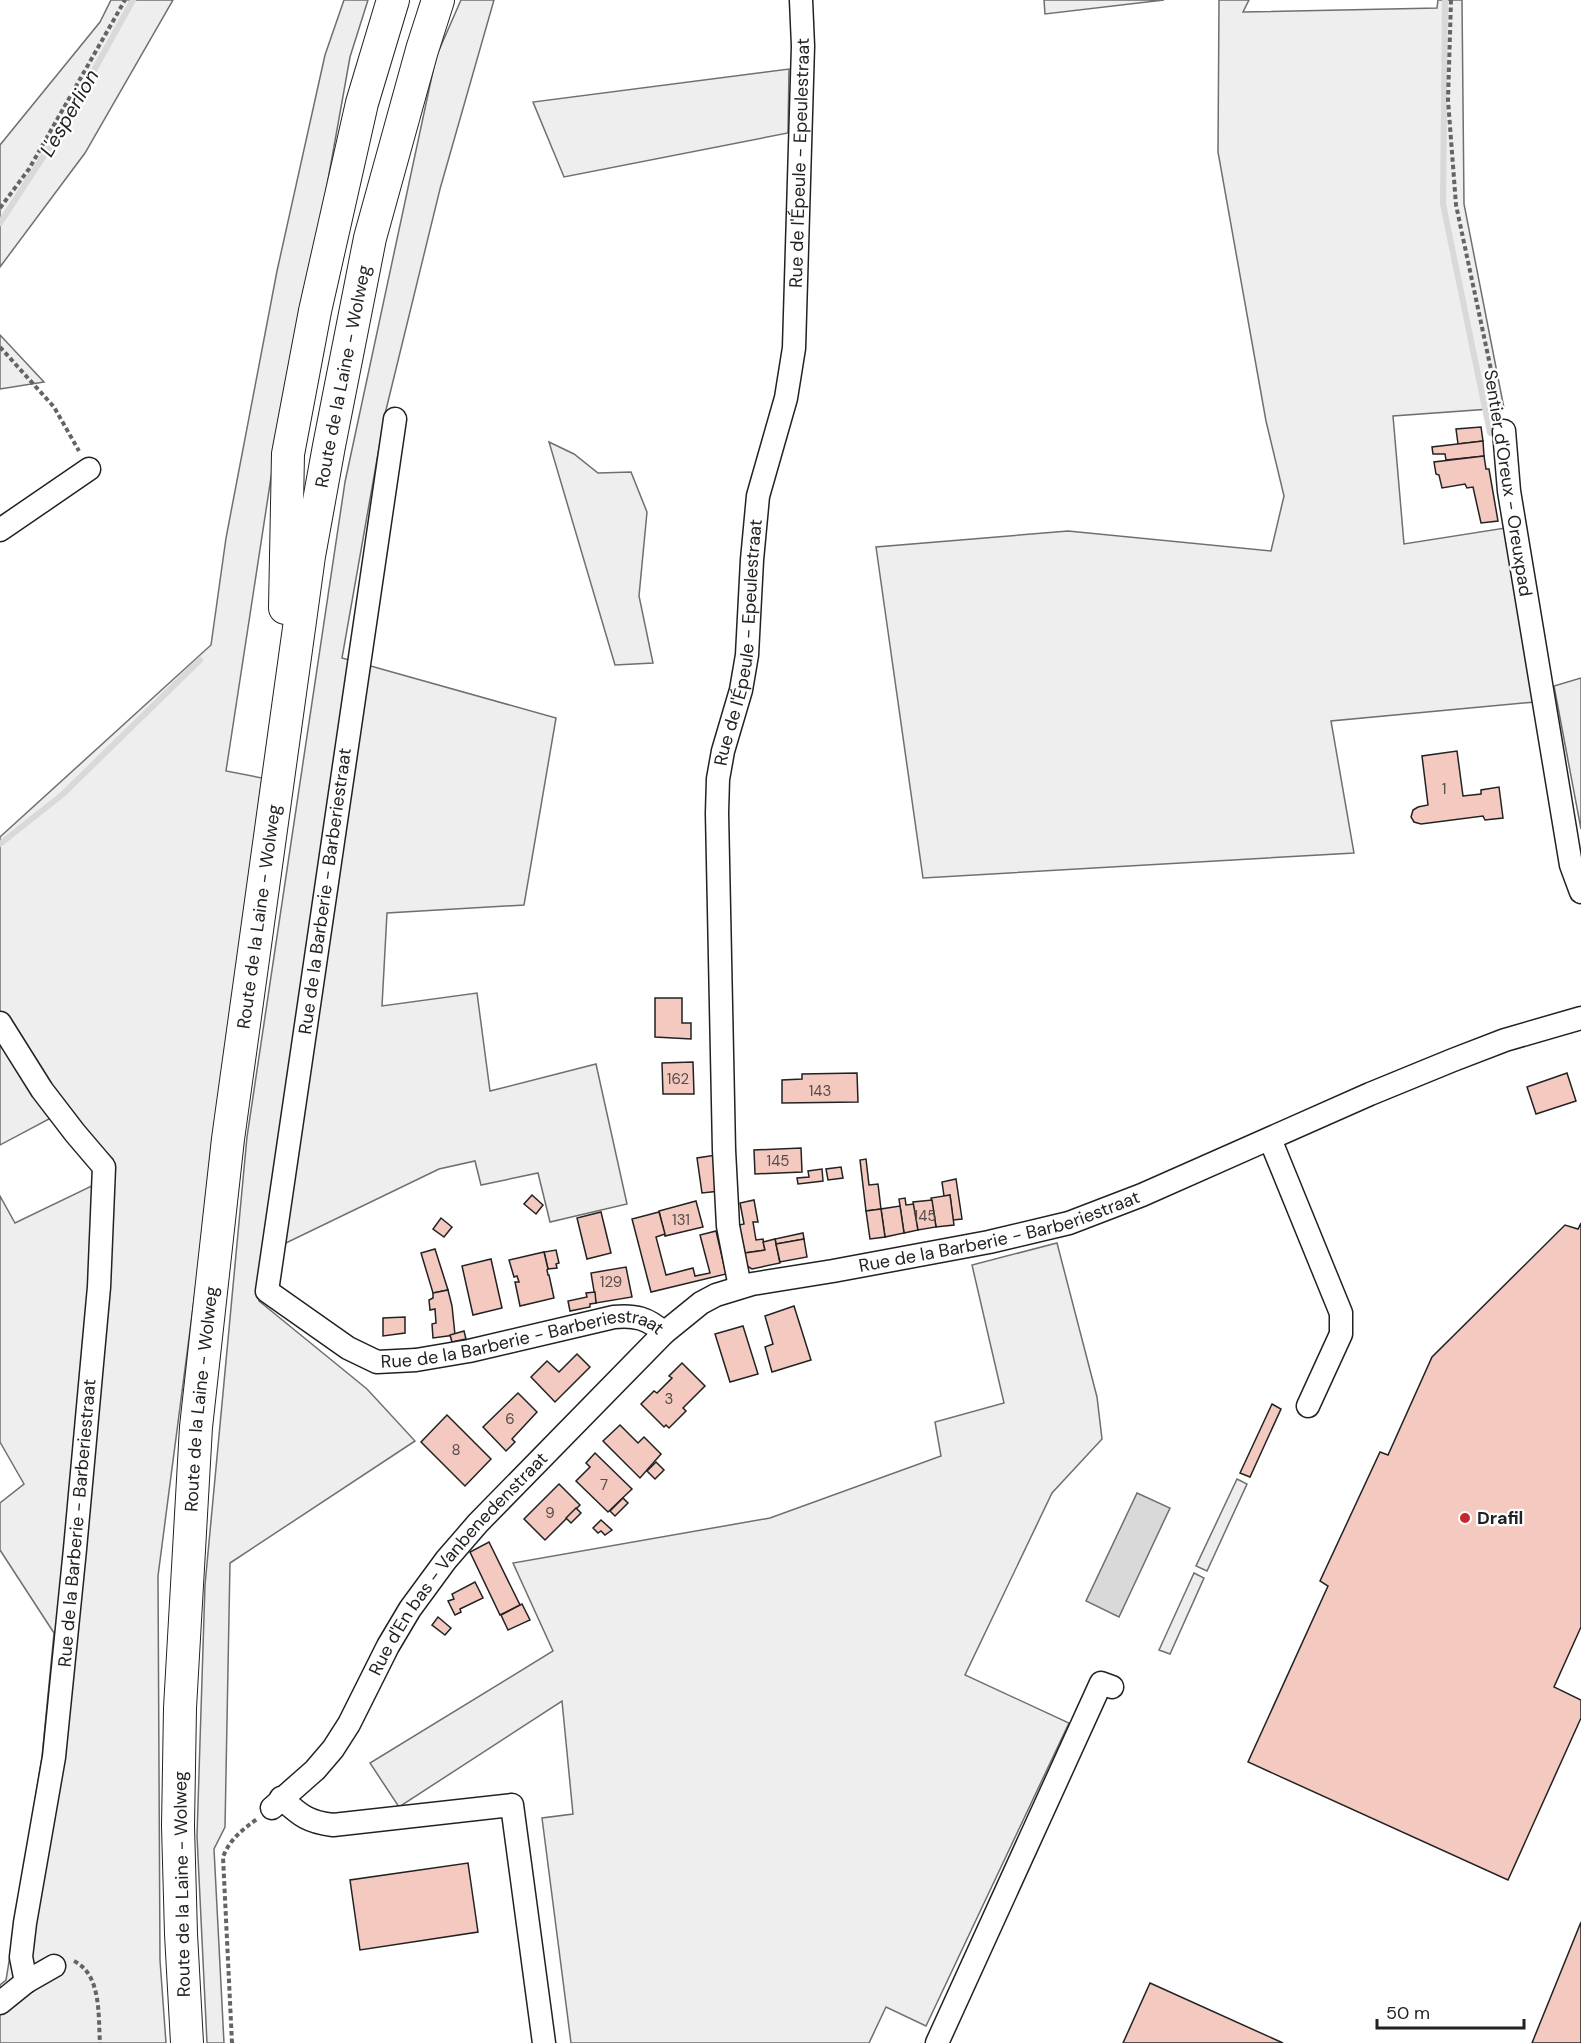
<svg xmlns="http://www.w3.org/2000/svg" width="1581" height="2043" viewBox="0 0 1581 2043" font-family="'DM Sans',sans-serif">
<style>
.green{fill:#eee;stroke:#6f6f6f;stroke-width:1.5}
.water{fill:#d9d9d9;stroke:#6f6f6f;stroke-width:1.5}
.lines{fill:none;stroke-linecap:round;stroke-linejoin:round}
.stream{stroke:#d9d9d9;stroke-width:6}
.building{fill:#f3c9c0;stroke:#222;stroke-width:1.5}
.minor-casing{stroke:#222;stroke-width:25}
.highway-casing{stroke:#222;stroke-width:34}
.path{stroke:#646464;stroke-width:4;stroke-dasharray:4.5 3;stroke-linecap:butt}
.minor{stroke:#fff;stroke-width:22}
.highway{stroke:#fff;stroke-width:32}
.poi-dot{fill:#c62828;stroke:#fff;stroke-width:2}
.labels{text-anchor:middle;stroke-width:4.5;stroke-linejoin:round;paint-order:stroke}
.number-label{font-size:15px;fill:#564c4a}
.street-label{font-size:18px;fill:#222;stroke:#fff}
.poi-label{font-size:18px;font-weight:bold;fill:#222;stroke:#fff;text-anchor:start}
.water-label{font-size:20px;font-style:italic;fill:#222;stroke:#fff}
</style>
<rect width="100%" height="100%" fill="#fff"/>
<g class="green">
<path d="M111,0h62l-88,153 -85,114v-122l100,-123z"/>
<path d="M344,0h24l-18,57 -29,162 -45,226 -50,326 36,7 -104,798 2,384 6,83h-166v-58l6,-5 36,-223 12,-124 -54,-83v-47l24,-19 -24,-42v-246l15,27 81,-39 17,-25 -49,-48 -64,34v-308l211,-192 15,-107 51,-267 48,-216z"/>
<path d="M461,0h33l-54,189 -55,225 -43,244 214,60 -32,187 -137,8 -5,93 95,-13 13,98 106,-27 31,140 -77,18 -12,-49 -57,12 -6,-24 -36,8 -178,86 -2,46 108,88 48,52 -185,122 -5,264 -11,22 10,194h-17l-10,-207 8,-251 42,-448 98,-655 91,-425z"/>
<path d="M1044,0h120l-119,14z"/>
<path d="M1219,0h30l-6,12 194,-4 1,-8h24l2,204 40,204 -111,8 11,128 101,-16 30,174 -204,19 23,132 -431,25 -47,-331 192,-16 203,20 13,-55 -18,-75 -48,-269z"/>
<path d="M789,69l-1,64 -224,44 -31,-75z"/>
<path d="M0,335l44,47 -44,7z"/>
<path d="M549,442l25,12 24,19 33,-1 16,40 -8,84 14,67 -38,2z"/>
<path d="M1581,678v151l-27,-143z"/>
<path d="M1057,1243l40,154 5,42 -50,54 -87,182 104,48 -143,303 -40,-19 -17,36h-298l-29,-225 31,-4 -11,-113 -163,106 -29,-44 183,-112 -40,-88 257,-45 171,-62 -6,-34 69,-19 -32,-138z"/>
<path d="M1237,1479l10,5 -40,87 -11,-5z"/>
<path d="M1194,1573l10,5 -34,76 -11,-4z"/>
</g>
<path class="water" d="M1137,1493l33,15 -51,109 -33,-16z"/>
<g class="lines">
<g class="stream">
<path d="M1445,0l-2,204 47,229"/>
<path d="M0,223l62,-95 71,-128"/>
<path d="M0,844l63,-50 137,-134"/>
</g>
</g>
<g class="building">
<path d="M1481,427l2,14 -25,3 -2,-15z"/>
<path d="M1483,441l1,15 -38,4 -1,-6h-12l-1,-7z"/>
<path d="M1484,456l2,13h3l9,52 -17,2 -8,-36 -6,1 -2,-4 -23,4 -3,-13 -3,-1 -2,-12z"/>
<path d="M1457,751l6,45 18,-2v-4l18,-3 4,31 -18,2 -2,-4 -62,8 -7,-2 -3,-5 2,-7 5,-3 10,-2 -6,-49z"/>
<path d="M655,998h27v25h9v16l-36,-2z"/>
<path d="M693,1062l1,32h-31l-1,-31z"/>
<path d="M857,1073l1,29 -76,1v-23l20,-1v-5z"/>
<path d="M1567,1073l9,28 -40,13 -9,-27z"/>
<path d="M801,1148l1,24 -47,2 -1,-24z"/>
<path d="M716,1155l4,36 -18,2 -5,-35z"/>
<path d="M866,1159l3,26 9,-1 3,25 -15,2 -6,-51z"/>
<path d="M841,1167l2,11 -15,2 -2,-11z"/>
<path d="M822,1169l1,12 -25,3 -1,-6 12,-1 -1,-6z"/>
<path d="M956,1179l6,40 -9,1 -3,-25 -6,1 -2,-14z"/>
<path d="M532,1195l11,10 -7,9 -12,-10z"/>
<path d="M950,1195l4,30 -18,2 -5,-29z"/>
<path d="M905,1198l1,7 8,-1 4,26 -14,3 -5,-34z"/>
<path d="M754,1200l4,22h-5l3,18 7,-1 2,11 -20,3 -6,-28 5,-1 -4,-21z"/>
<path d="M932,1200l4,27 -18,3 -5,-28z"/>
<path d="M696,1201l7,26 -38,9 -6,-25z"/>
<path d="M900,1206l4,27 -19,4 -4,-28z"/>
<path d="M881,1209l4,28 -15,2 -4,-28z"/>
<path d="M601,1212l10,41 -24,6 -10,-41z"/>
<path d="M659,1212l6,22 -9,3 10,38 27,-7 2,8 15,-3 -10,-38 16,-4 10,43 -75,18 -19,-73z"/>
<path d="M441,1218l11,9 -8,10 -11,-8z"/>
<path d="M1581,1223v404l-27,60 27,13v18l-73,162 -260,-118 80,-176 -8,-5 60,-129 8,3 44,-98 133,-132 13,4z"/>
<path d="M803,1233l1,6 -28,5 -1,-5z"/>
<path d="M775,1239l5,24 -28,6 -5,-3 -2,-13 20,-3 -2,-8z"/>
<path d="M804,1239l3,18 -27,5 -4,-18z"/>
<path d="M435,1249l13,41 -15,3 -12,-40z"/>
<path d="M556,1250l3,13 -3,1 1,4 -9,1 -4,-17z"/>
<path d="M544,1252l4,17 -1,1 1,5h1l5,23 -34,8 -5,-24h4l-2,-6 -3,1 -5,-17z"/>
<path d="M491,1259l11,49 -29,7 -11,-49z"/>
<path d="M626,1267l6,30 -36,6 -5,-30z"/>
<path d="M448,1290l4,16 3,29 -22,3 -1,-14 4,-1 -1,-14 -5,1 -1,-10 4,-2v-5z"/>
<path d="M595,1292l1,11 -6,1v3l-20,4 -2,-10 19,-4 -1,-4z"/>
<path d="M794,1306l17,54 -39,12 -7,-25 8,-3 -8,-28z"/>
<path d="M405,1317v16l-22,3v-18z"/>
<path d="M743,1326l15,48 -28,8 -15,-48z"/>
<path d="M464,1331l2,8 -14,3 -2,-7z"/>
<path d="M577,1354l13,13 -35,35 -24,-25 16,-16 12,11z"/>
<path d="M682,1363l23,23 -22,22 3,3 -17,17 -3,-3 -2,2 -23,-23 13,-13 3,2 15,-15 -3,-2z"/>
<path d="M518,1393l19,19 -25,27 3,3 -9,9 -23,-24z"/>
<path d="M1272,1404l9,5 -31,68 -10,-4z"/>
<path d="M447,1415l44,44 -26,27 -44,-44z"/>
<path d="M620,1425l18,18 6,-6 17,17 -21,24 -37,-37z"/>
<path d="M595,1453l37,36 -24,23 -32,-31 14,-14 -4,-4z"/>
<path d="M656,1462l8,8 -9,9 -8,-8z"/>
<path d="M559,1484l21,21 -35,35 -21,-21z"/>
<path d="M623,1498l5,5 -13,13 -5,-5z"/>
<path d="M576,1508l5,5 -10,10 -5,-5z"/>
<path d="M601,1520l11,10 -7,5 -4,-4 -3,2 -5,-5z"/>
<path d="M489,1542l31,63 -20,10 -30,-63z"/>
<path d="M475,1582l8,16 -23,11 1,3 -6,3 -7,-14 6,-2 -2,-5z"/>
<path d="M522,1604l8,16 -22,10 -7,-15z"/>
<path d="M438,1617l13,11 -6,7 -13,-10z"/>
<path d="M468,1863l10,69 -118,18 -10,-70z"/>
<path d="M1581,1922v121h-49z"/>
<path d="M1150,1983l133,60h-160z"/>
</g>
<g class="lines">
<g class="minor-casing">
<g id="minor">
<path id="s1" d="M395,419l-128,872 81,57 29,14 39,-2 53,-9 145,-34c21,-2 34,1 50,16"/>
<path d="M1504,431l5,60 62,374 10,27"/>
<path d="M0,530l89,-61"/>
<path d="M0,1023l42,67 33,43 29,34 -5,120 -24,262 -21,208 -29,166 -4,34 5,25"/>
<path d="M1270,1139l71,174v21l-33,72"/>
<path id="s2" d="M740,1287l-12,-61 -4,-76 -7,-337 1,-34 5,-28 18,-61 6,-35 5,-95 6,-64 28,-98 8,-50 9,-302 -2,-46"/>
<path d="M281,1798c19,17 26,24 52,27l179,-20 32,238"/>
<path id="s3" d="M272,1808l43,-38 18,-21 16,-25 39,-78 22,-37 36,-49 32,-37 186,-190 37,-30 15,-8 36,-11 81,-13 156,-29 80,-19 73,-28 228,-101 83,-34 52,-20 76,-22"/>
<path d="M0,2003l26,-21 28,-16"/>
<path d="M937,2043l164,-360 11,4"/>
</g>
</g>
<g class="highway-casing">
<g id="highway">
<path d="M285,608l3,-154 27,-143 47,-208 31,-103"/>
<path id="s4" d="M187,2043l-6,-109 -3,-108 2,-118 16,-281 32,-288 81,-583 20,-110 41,-208 52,-188 16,-50"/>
</g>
</g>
<g class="path">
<path d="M1451,0l-3,100 8,105 44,207"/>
<path d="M0,208l29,-39 96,-169"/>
<path d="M0,347l54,60 25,44"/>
<path d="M74,1961c28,14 24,55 26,82"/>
<path d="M232,2043l-9,-186c7,-18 19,-27 34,-38"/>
</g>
<use href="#minor" class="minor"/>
<use href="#highway" class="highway"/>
</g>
<circle class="poi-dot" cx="1465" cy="1518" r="6"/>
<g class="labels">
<g class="number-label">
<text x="1444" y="794">1</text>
<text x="678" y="1084">162</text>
<text x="820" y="1096">143</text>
<text x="778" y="1166">145</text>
<text x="925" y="1221">145</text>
<text x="681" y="1225">131</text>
<text x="611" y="1287">129</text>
<text x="669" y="1404">3</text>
<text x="510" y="1424">6</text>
<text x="456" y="1455">8</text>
<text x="604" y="1490">7</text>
<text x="550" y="1518">9</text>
</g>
<g class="street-label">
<text dy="6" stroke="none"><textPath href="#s2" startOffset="1134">Rue de l'Épeule - Epeulestraat</textPath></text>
<text dy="6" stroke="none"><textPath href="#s4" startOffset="1678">Route de la Laine - Wolweg</textPath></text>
<text transform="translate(1508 483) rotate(81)" y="6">Sentier d'Oreux - Oreuxpad</text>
<text dy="6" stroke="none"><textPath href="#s2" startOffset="648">Rue de l'Épeule - Epeulestraat</textPath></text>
<text transform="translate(325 891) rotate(-82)" y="6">Rue de la Barberie - Barberiestraat</text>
<text dy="6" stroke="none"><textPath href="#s4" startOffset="1131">Route de la Laine - Wolweg</textPath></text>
<text dy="6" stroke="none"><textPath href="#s3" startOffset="976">Rue de la Barberie - Barberiestraat</textPath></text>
<text dy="6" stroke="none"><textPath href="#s1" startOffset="1161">Rue de la Barberie - Barberiestraat</textPath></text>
<text dy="6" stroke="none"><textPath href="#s4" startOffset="645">Route de la Laine - Wolweg</textPath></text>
<text transform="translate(77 1523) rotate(-85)" y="6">Rue de la Barberie - Barberiestraat</text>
<text dy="6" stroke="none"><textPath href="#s3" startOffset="310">Rue d'En bas - Vanbenedenstraat</textPath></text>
<text transform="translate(182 1884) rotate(-91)" y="6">Route de la Laine - Wolweg</text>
</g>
<g class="poi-label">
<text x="1477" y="1524">Drafil</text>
</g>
<g class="water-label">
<text transform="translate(69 113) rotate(-60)" y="7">L'esperlion</text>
</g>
</g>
<path d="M1377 2019v9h147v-9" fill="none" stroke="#222222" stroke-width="3"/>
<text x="1386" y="2019" font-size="18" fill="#222222" stroke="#ffffff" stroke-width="4.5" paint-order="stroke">50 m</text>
</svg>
